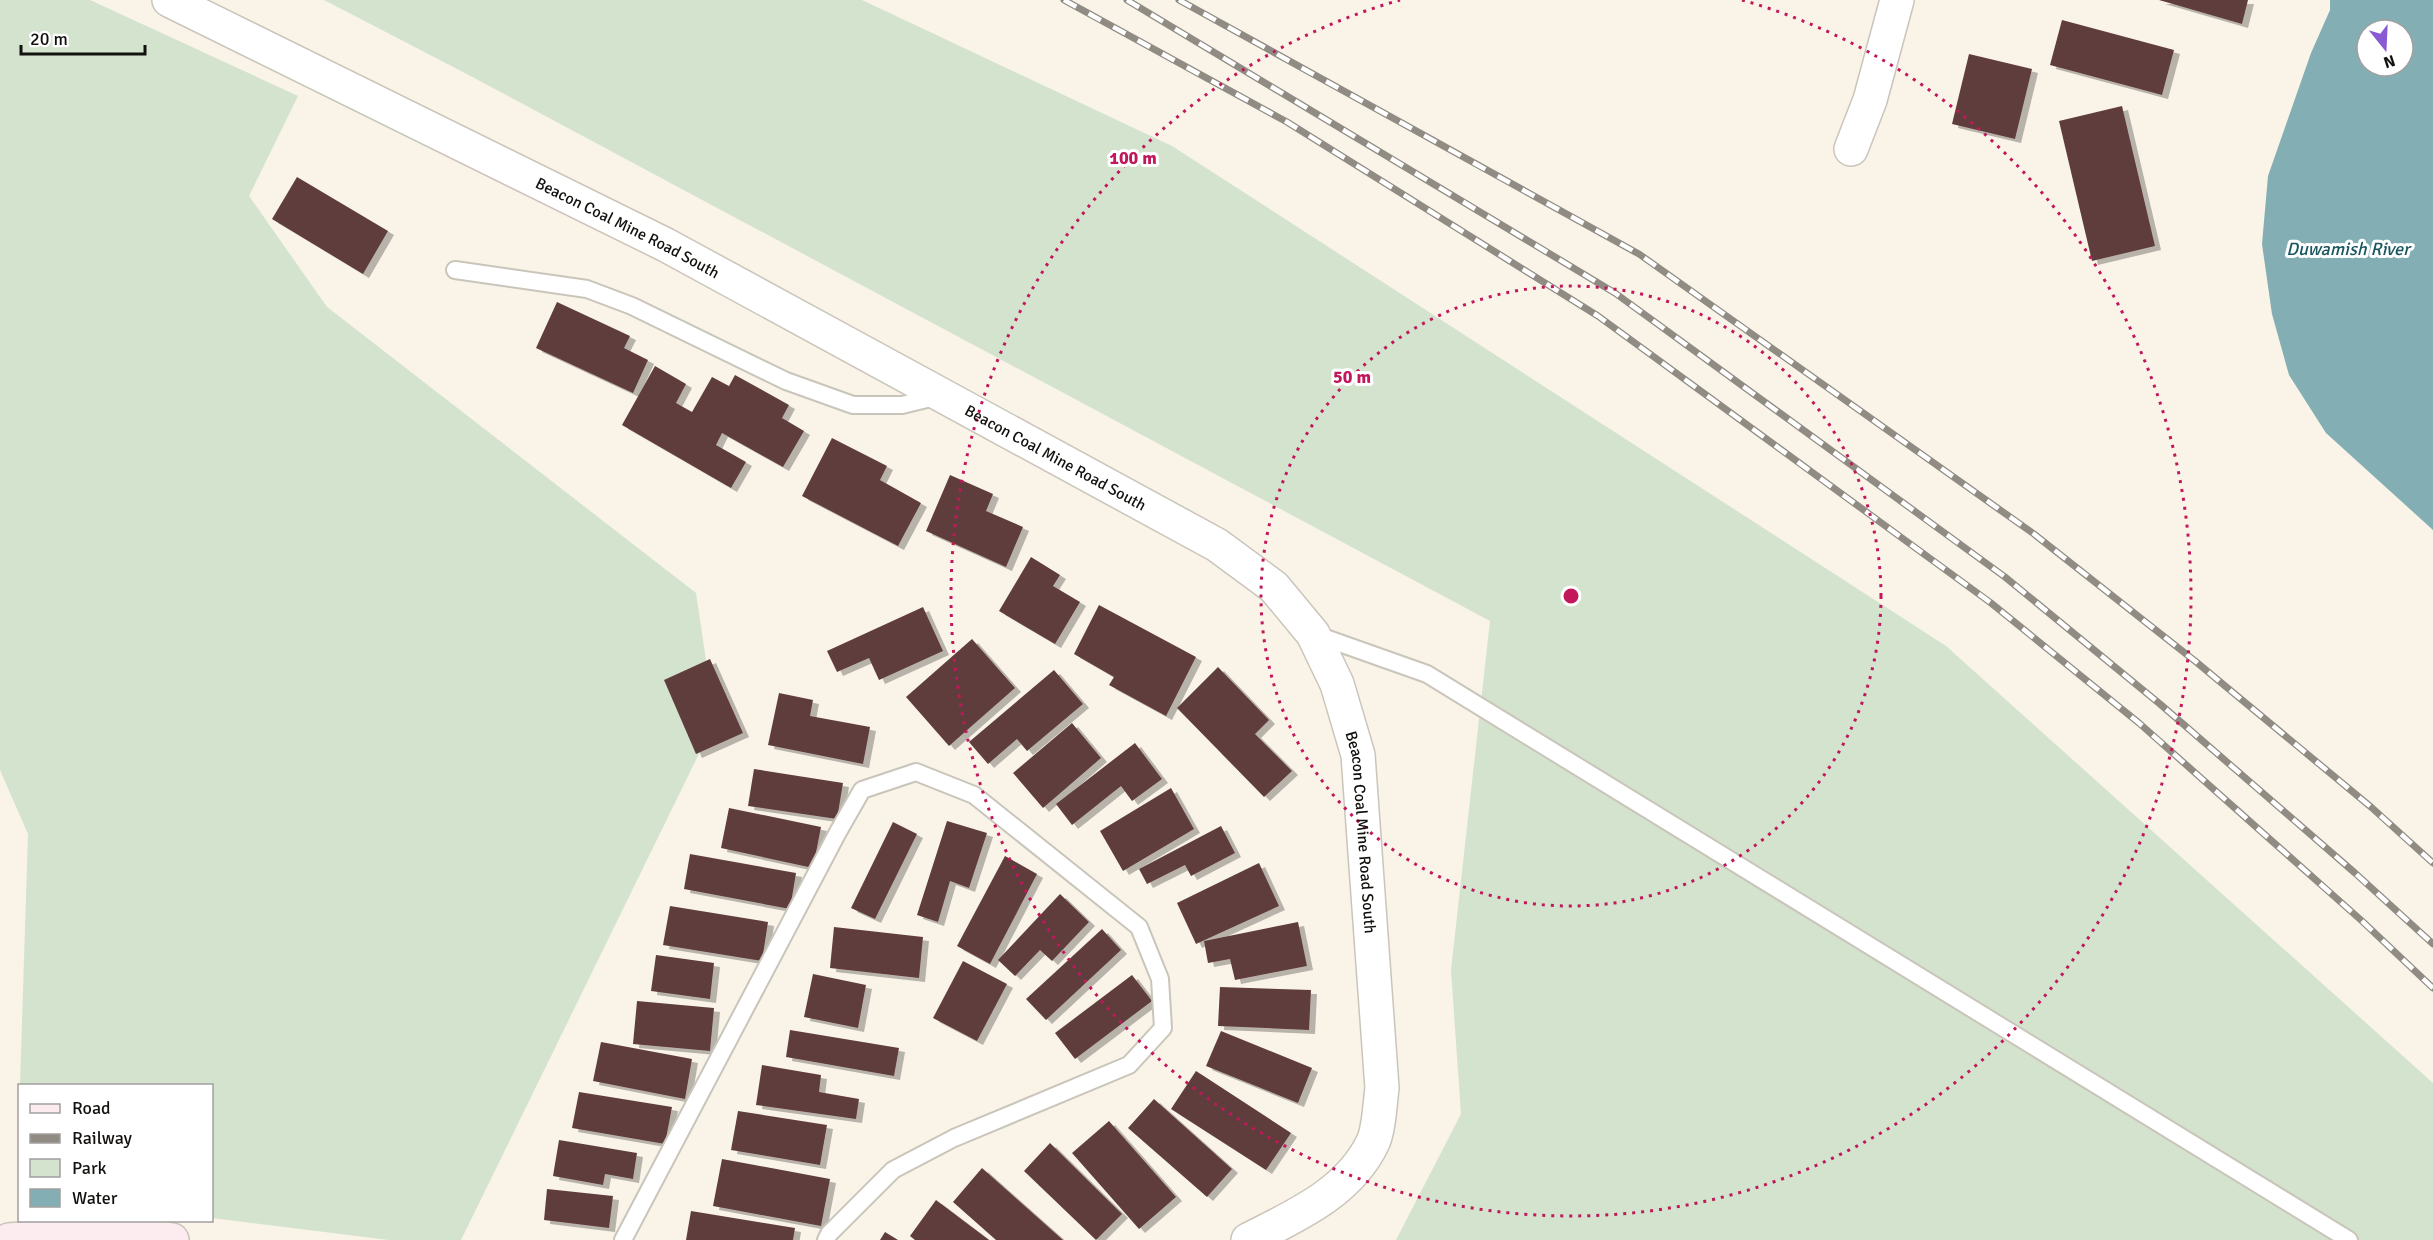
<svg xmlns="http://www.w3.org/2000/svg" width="2433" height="1240" viewBox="0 0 2433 1240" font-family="Signika,sans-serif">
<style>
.green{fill:#d3e3ce}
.water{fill:#82aeb4;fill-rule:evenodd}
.building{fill:#603e3c;filter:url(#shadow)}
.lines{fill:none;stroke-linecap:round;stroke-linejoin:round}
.lane-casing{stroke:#cac5ba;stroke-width:20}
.street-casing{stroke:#cac5ba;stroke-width:36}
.secondary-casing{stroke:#cac5ba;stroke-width:36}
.lane{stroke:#fff;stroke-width:16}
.street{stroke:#fff;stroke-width:33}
.secondary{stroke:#fcecef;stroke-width:33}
.rail-casing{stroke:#908c84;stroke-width:7}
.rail{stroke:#fff;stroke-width:4.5;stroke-dasharray:14;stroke-linecap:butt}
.ring{fill:none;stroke:#c2185b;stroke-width:3;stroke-dasharray:3 6}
.labels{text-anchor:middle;stroke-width:6;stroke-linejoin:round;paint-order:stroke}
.street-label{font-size:16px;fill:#13110e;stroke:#fff}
.water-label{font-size:18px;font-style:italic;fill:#1a575f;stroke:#fff}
.centre{fill:#c2185b;stroke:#fff;stroke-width:3}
.ring-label{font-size:18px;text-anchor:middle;font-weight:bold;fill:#c2185b;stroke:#fff;stroke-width:6;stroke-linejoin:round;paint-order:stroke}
</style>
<defs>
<filter id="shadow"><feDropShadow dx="6" dy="4" stdDeviation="0" flood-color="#0004"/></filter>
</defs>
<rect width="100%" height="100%" fill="#f9f3e8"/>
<g class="green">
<path d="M0,0h90l208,96 -49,100 78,111 369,286 19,128 -254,519h-72l-177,-22v-132l-192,-1 8,-251 -28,-64z"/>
<path d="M324,0h538l310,146 774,500 487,437v157h-1037l65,-126 -10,-144 39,-349 -1027,-549z"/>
</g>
<path class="water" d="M2330,0h103v530l-107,-97 -37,-58 -17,-61 -10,-70 6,-68 43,-123 19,-43zM2367,30h36v36h-36z"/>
<g class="building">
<path d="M2159,0h89l-6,24z"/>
<path d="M2062,20l112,30 -12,45 -112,-30z"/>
<path d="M1969,54l63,15 -17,70 -63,-15z"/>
<path d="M2122,106l33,140 -63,15 -33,-140z"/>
<path d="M297,177l91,54 -25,43 -91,-55z"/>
<path d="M557,302l73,34 -6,12 24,12 -15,33 -97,-45z"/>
<path d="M655,366l31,18 -10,19 16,9 20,-35 17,9 6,-11 54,30 -7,13 22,13 -21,36 -61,-34 -6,12 30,17 -15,26 -109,-63z"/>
<path d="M832,438l55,28 -7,14 41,23 -23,43 -96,-50z"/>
<path d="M950,475l43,19 -7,17 37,16 -17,40 -80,-36z"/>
<path d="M1031,557l29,18 -7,11 27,16 -25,42 -56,-33z"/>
<path d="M1099,605l97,52 -30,59 -57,-31 5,-8 -40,-23z"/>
<path d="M923,607l20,44 -64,29 -10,-22 -32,14 -10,-21z"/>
<path d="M972,639l43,49 -66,58 -43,-49z"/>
<path d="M710,659l33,74 -47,21 -32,-74z"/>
<path d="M1218,667l51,53 -14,14 37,37 -28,26 -87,-89z"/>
<path d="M1054,670l29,34 -56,47 -10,-12 -29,25 -19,-22z"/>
<path d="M779,693l34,7 -3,16 60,11 -7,37 -95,-19z"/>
<path d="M1072,723l29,35 -58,50 -30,-35z"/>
<path d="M1135,743l27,36 -30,22 -11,-15 -49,39 -16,-21z"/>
<path d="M754,769l89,14 -6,36 -89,-13z"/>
<path d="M1171,788l23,41 -71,42 -23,-40z"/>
<path d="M729,808l92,19 -8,41 -92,-20z"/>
<path d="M947,821l40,12 -18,55 -19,-7 -12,41 -21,-7z"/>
<path d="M893,822l24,12 -42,85 -24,-11z"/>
<path d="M1221,826l14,27 -44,23 -6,-11 -38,19 -8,-15z"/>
<path d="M690,854l106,19 -6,36 -106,-20z"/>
<path d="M1005,856l32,18 -47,90 -33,-18z"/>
<path d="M1259,863l20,43 -83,38 -19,-41z"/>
<path d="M1060,894l29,28 -37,39 -12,-11 -25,26 -17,-16z"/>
<path d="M670,906l98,16 -6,39 -99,-16z"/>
<path d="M1298,922l9,44 -72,14 -5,-21 -22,4 -4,-22z"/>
<path d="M834,927l89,10 -4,41 -89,-10z"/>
<path d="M1102,929l19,21 -75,70 -20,-21z"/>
<path d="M656,955l58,8 -4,36 -59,-8z"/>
<path d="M963,961l44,23 -30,57 -44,-23z"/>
<path d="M813,974l53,11 -8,43 -54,-11z"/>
<path d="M1132,975l20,26 -77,58 -20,-26z"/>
<path d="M1220,987l91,3 -2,40 -91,-4z"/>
<path d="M637,1001l77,7 -4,43 -77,-7z"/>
<path d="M790,1030l109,18 -5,28 -108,-19z"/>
<path d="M1221,1031l91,37 -14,35 -92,-37z"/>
<path d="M601,1042l91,17 -7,40 -92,-18z"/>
<path d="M762,1065l59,10 -2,17 40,7 -3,20 -100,-14z"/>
<path d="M1196,1071l95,62 -25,37 -95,-61z"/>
<path d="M579,1092l93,15 -7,37 -93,-16z"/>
<path d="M1154,1099l78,70 -25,28 -79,-69z"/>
<path d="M738,1111l89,14 -7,40 -89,-15z"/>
<path d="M1109,1121l67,76 -37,32 -67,-76z"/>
<path d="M559,1140l78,13 -4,26 -28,-5 -2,11 -50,-9z"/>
<path d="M1050,1143l72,71 -26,26 -72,-69z"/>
<path d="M722,1159l108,20 -9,47 -108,-20z"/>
<path d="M982,1168l81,72h-67l-43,-38z"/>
<path d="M547,1189l66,7 -4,32 -65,-8z"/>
<path d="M936,1200l53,40h-74l-5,-4z"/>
<path d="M691,1211l104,17 -2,12h-107z"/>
<path d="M885,1232l13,8h-18z"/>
</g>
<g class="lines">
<g class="lane-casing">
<g id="lane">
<path d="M455,270l132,19 45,17 154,75 67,24h49l37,-9"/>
<path d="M1314,634l113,40 922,566"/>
<path d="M623,1240l215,-408 24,-42 54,-18 58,23 165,132 21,52 3,49 -34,37 -175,73 -61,32 -64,64 -3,6"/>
</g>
</g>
<g class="street-casing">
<g id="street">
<path id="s1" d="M169,0l497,245 551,300 57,42 39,47 24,50 21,71 24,333c-2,15 -3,41 -9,54 -24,51 -78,74 -125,98"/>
<path d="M1851,149l19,-49 27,-100"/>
</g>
</g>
<g class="secondary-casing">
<path id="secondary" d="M9,1240l111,-9 52,9"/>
</g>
<use href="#lane" class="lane"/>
<use href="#street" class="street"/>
<use href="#secondary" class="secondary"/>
<g class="rail-casing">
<g id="rail">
<path d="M1064,0l223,122 311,194 393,287 148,120 223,198 71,67"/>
<path d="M1127,0l488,293 390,284 155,127 195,169 78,71"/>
<path d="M1179,0l460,254 395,280 161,127 176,146 62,56"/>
</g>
</g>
<use href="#rail" class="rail"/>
</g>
<g class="ring">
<circle cx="1571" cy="596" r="310"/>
<path d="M1742 0A620 620 0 1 1 1400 0"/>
</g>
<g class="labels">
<g class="street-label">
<text dy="6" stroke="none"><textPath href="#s1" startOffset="512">Beacon Coal Mine Road South</textPath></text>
<text dy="6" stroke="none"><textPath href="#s1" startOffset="998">Beacon Coal Mine Road South</textPath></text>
<text dy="6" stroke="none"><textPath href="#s1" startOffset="1520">Beacon Coal Mine Road South</textPath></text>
</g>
<g class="water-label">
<text x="2348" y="255">Duwamish River</text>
</g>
</g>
<circle cx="1571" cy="596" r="9" class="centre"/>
<g class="ring-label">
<text x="1133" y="164">100 m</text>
<text x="1352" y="383">50 m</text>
</g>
<rect x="18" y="1084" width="195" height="138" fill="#ffffff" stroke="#a1a09f" stroke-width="1.5"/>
<rect x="30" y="1104" width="30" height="9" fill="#fcecef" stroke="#a1a09f" stroke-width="1.5"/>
<text x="72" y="1114" font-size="18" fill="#13110e">Road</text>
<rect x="30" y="1134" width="30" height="9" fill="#908c84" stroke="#a1a09f" stroke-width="1.5"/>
<text x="72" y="1144" font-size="18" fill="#13110e">Railway</text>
<rect x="30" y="1159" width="30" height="18" fill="#d3e3ce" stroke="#a1a09f" stroke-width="1.5"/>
<text x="72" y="1174" font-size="18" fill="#13110e">Park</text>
<rect x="30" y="1189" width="30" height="18" fill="#82aeb4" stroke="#a1a09f" stroke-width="1.5"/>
<text x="72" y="1204" font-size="18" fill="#13110e">Water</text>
<g transform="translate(2385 48) rotate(162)"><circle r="28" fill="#ffffff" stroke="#a1a09f" stroke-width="1.5"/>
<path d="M0-4.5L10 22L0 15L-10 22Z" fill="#895ad3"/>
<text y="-9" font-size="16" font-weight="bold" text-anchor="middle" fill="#13110e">N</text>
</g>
<path d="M21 45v9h124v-9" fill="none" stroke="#13110e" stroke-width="3"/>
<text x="30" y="45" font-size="18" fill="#13110e" stroke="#ffffff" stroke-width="4.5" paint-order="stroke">20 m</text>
</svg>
